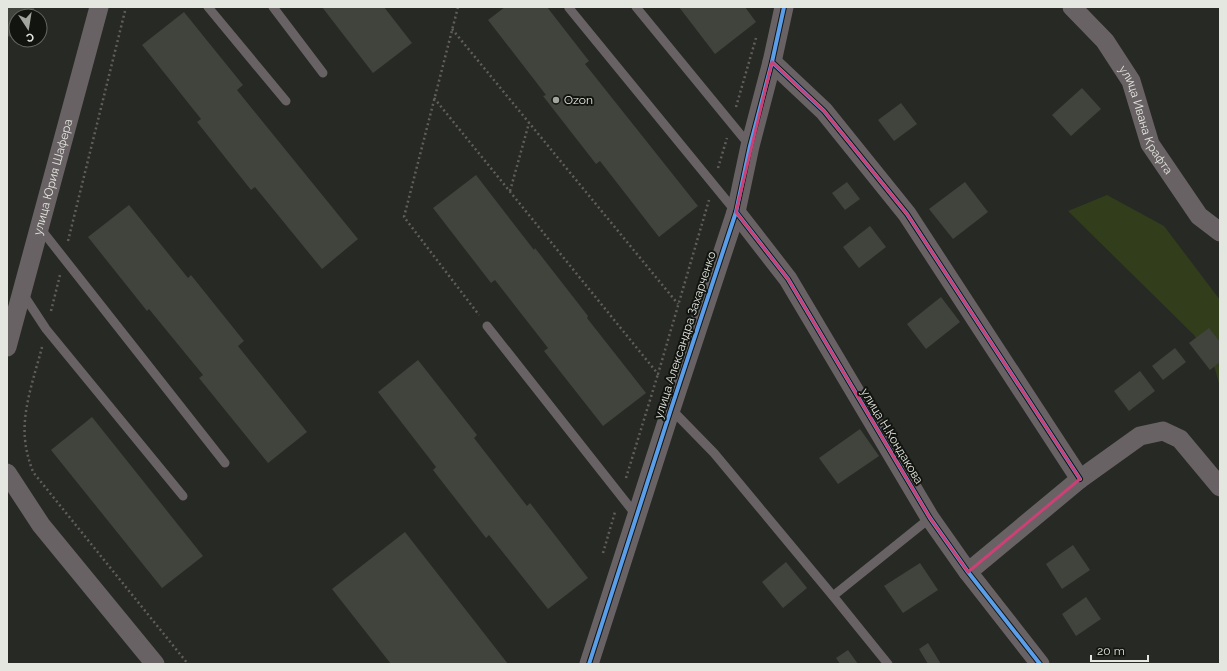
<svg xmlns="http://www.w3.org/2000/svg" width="1227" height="671" viewBox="0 0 1227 671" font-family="Raleway,sans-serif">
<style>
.green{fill:#323d1c}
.building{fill:#41433d}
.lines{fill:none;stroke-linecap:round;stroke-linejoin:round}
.path{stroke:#615d5c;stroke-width:2.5;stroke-dasharray:2 3;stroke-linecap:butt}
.lane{stroke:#696265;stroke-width:9}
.street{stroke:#696265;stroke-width:19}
.cycleway-casing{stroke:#12140f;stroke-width:6}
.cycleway{stroke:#5a9eea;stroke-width:4}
.marked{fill:none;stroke:#c94175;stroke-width:3;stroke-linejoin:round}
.poi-dot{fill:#a2a49e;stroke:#12140f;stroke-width:1.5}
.labels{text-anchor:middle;stroke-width:4;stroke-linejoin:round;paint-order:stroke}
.poi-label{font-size:12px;fill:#e4e7df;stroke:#12140f;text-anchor:start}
.street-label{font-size:12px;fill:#e4e7df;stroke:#12140f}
</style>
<rect width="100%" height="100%" fill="#272924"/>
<path class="green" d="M1107,195l57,31 56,74v87l-5,-18 -21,-34 -126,-124z"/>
<g class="building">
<path d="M7,7l27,1 -1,8h-17v22l-9,-2z"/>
<path d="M322,7h62l28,36 -39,30z"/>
<path d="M505,7h42l42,54 -4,3 113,142 -39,31 -59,-76 -4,3 -53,-68 3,-1 -58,-75z"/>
<path d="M679,7h66l11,15 -41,32z"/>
<path d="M184,12l59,73 -6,5 121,149 -36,30 -67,-82 -4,3 -54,-68 4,-3 -59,-74z"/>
<path d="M1082,88l19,21 -30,27 -19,-21z"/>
<path d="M901,103l16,21 -23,17 -16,-21z"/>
<path d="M476,175l58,75 1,-2 53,68 -1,2 59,75 -43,33 -59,-75 4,-3 -53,-68 -4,3 -58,-75z"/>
<path d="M847,182l13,17 -15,11 -13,-17z"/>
<path d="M965,182l23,30 -35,27 -24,-30z"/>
<path d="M129,205l59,73 3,-3 53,66 -6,5 69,86 -39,31 -69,-85 4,-3 -54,-66 -2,2 -59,-74z"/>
<path d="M870,226l16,21 -27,21 -16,-21z"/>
<path d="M941,297l19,25 -34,27 -19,-25z"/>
<path d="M1209,328l11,14v20l-10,8 -21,-27z"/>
<path d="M1175,348l11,14 -23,18 -11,-14z"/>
<path d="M418,360l59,75 -3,3 53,68 3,-3 58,75 -40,31 -59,-74 -3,3 -53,-68 3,-3 -58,-75z"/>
<path d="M1140,371l15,20 -26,20 -15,-20z"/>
<path d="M92,417l111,139 -41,32 -111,-138z"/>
<path d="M860,429l19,27 -41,28 -19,-26z"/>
<path d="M405,532l103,132h-117l-59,-75z"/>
<path d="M1073,545l17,25 -28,19 -16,-25z"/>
<path d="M786,562l21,26 -24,20 -21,-26z"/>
<path d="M920,563l18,27 -35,23 -19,-27z"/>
<path d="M1086,597l15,22 -25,17 -14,-22z"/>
<path d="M928,643l13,21h-13l-9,-15z"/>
<path d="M848,650l10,14h-18l-4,-6z"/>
</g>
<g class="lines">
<g class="path">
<path d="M458,7l-54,210 75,98"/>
<path d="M452,29l226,275"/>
<path d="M434,98l224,276 51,-174"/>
<path d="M736,107l20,-69"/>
<path d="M718,168l9,-30"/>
<path d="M510,191l19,-68"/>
<path d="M68,241l58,-234"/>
<path d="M51,311l9,-36"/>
<path d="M42,347c-7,28 -20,62 -17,92 1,12 4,22 8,33l155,192"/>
<path d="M626,478l32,-104"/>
<path d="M603,553l12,-41"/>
</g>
<g class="lane">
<path d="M208,7l78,94"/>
<path d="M273,7l50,66"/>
<path d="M570,7l-1,1 167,204"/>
<path d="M636,7l114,139"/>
<path d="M40,228l185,235"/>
<path d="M23,294l23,35 137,167"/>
<path d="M487,326l149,189"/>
<path d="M671,409l43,44 119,143 55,68"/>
<path d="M833,596l97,-78"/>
</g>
<g class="street">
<path id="s1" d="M1072,7l33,34 26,40 19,63 49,72 21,16"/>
<path d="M772,62l52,49 83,103 173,265"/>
<path d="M736,212l52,67 142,239 38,54 72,92"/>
<path id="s2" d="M7,347l92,-340"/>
<path d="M7,473l34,52 114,139"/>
<path d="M968,572l112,-93 60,-43 23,-5 17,8 40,48"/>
<path d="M589,664l82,-255 65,-197 14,-66 22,-84 12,-55"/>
</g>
<g class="cycleway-casing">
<g id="cycleway">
<path d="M772,62l52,49 83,103 173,265"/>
<path d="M736,212l52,67 142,239 38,54 72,92"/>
<path d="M589,664l82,-255 65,-197 14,-66 22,-84 12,-55"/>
</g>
</g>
<use href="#cycleway" class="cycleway"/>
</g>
<path class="marked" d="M772,62l52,49 83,103 173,265 -112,93 -38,-54 -142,-239 -52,-67z"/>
<circle class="poi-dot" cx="556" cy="100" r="4"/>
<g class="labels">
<g class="poi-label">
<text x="564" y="104">Ozon</text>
</g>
<g class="street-label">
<text dy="4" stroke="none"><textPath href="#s1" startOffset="137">улица Ивана Крафта</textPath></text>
<text dy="4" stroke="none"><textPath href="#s2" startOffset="176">улица Юрия Шафера</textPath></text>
<text transform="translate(685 335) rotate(-72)" y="4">улица Александра Захарченко</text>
<text transform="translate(892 436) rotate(59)" y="4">улица Н.Кондакова</text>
</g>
</g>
<rect width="1227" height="671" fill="none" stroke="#e4e7df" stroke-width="16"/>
<g transform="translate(28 28) rotate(168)"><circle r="19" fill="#12140f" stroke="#666862"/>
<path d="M0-3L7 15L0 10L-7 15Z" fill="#a2a49e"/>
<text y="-6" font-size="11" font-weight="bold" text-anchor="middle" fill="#e4e7df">С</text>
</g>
<path d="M1091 655v6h57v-6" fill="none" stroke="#e4e7df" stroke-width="2"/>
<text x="1097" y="655" font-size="12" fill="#e4e7df" stroke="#12140f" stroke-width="3" paint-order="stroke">20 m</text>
</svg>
